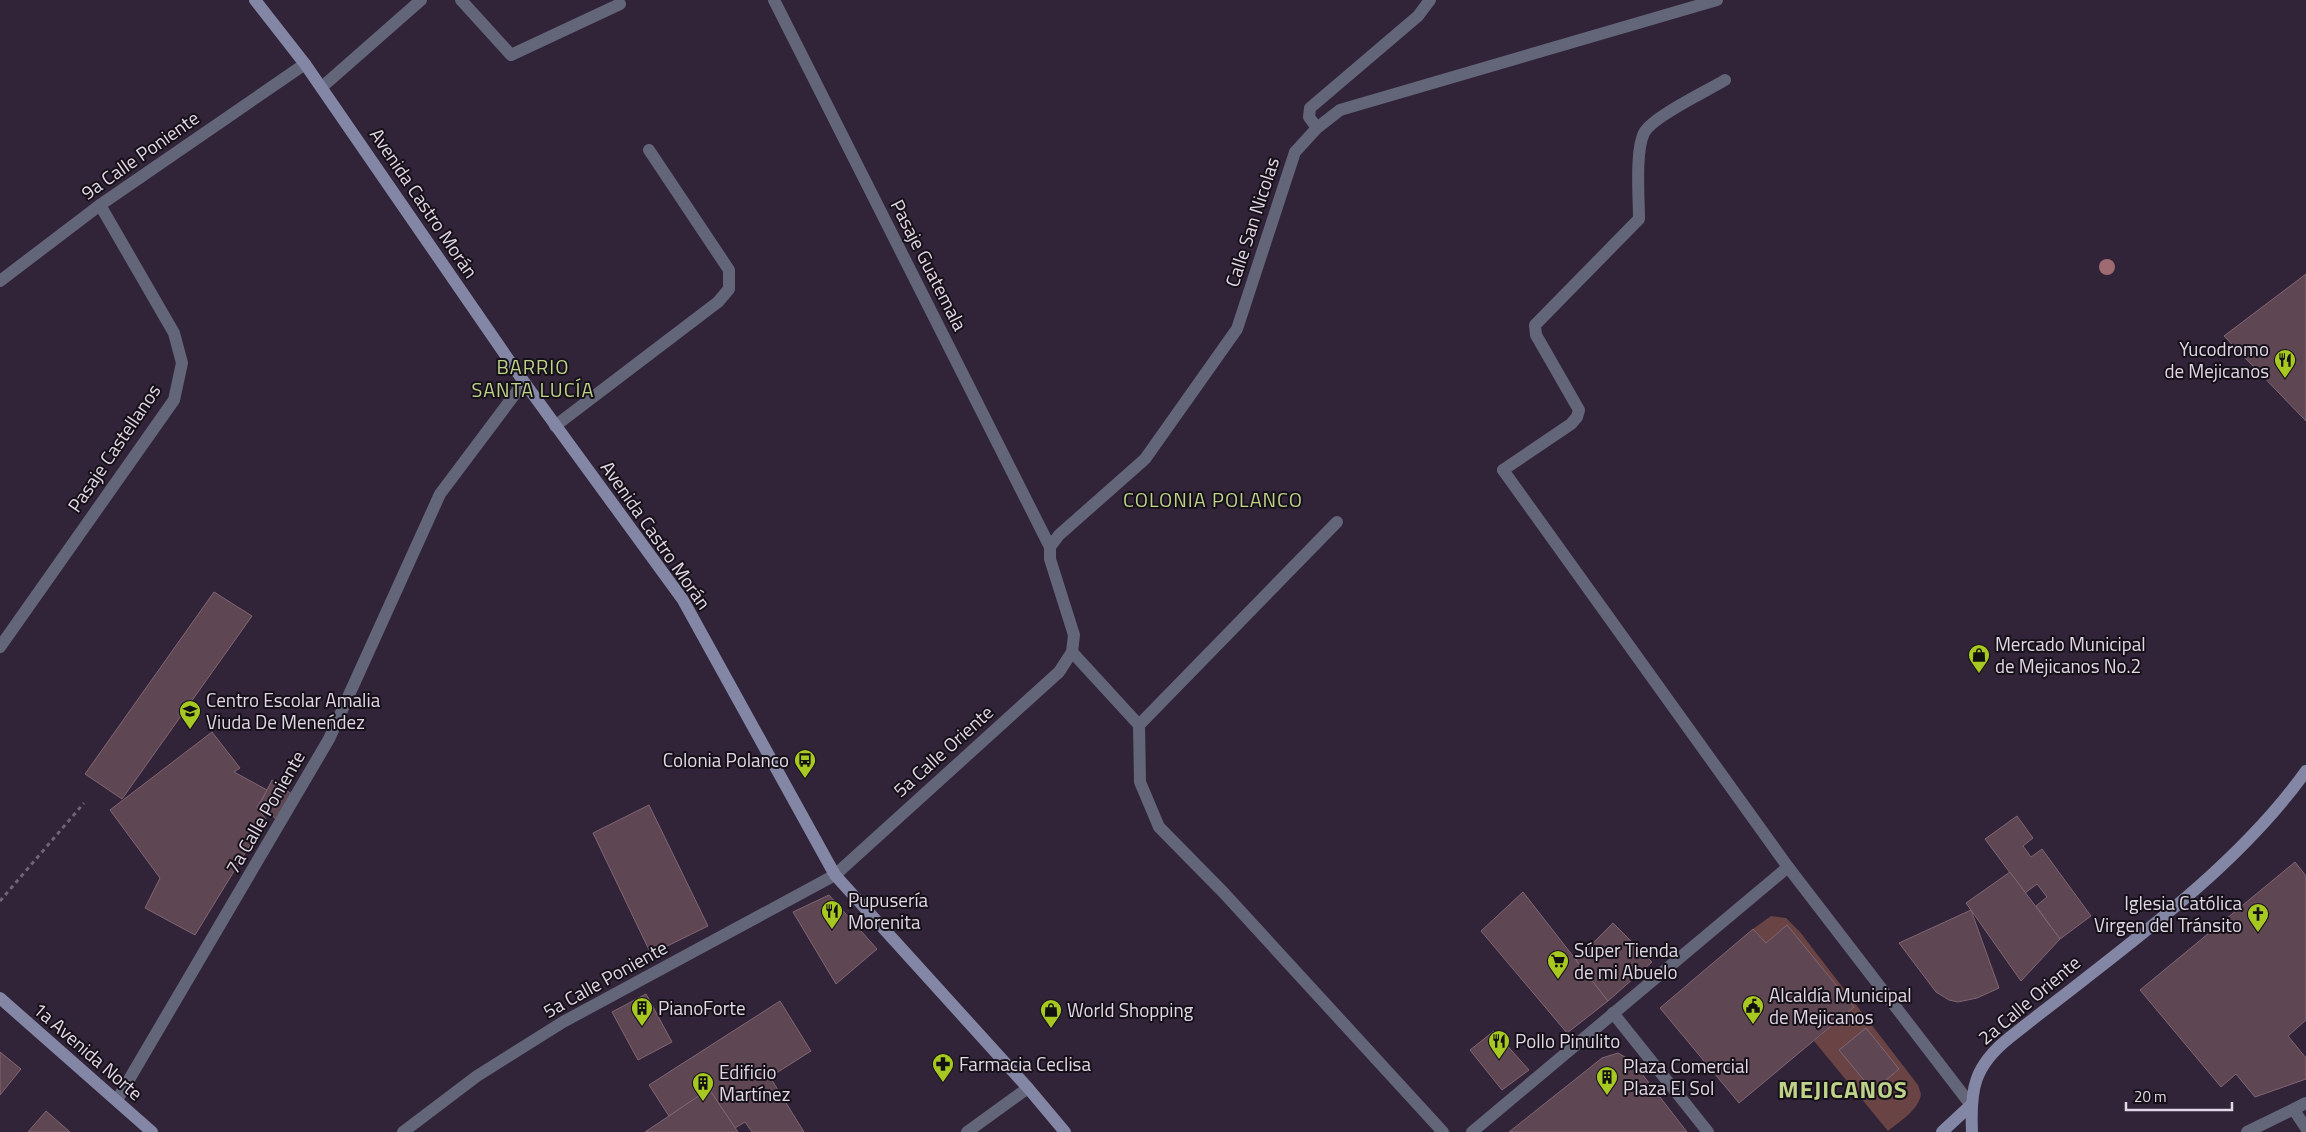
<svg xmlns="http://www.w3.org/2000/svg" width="2306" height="1132" viewBox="0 0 2306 1132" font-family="'Titillium Web',sans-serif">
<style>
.green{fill:#6a4444}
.building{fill:#5f4653;stroke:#816674}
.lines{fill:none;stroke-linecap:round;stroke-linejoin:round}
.path{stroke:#6f6475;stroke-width:3;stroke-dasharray:4 4;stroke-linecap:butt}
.service{stroke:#636579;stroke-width:12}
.pedestrian{stroke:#636579;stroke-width:12}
.minor{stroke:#636579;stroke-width:12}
.tertiary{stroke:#636579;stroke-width:12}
.secondary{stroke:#8387a5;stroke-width:12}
.tree{fill:#9e6b73}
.labels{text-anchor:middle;stroke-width:4;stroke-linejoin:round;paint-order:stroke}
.street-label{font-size:19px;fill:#e0d8e5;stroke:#161019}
.poi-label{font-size:19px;fill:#e0d8e5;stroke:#161019;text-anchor:start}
.neighbourhood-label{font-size:20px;letter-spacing:1px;fill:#bed288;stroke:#161019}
.district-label{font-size:24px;font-weight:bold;letter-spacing:1px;fill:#bed288;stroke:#161019}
</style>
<rect width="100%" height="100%" fill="#312438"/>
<path class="green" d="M1771,916l15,2 14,14 118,153 3,9c-2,16 -21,27 -33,37l-74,-90 40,-34 -67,-81 -21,17 -13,-14z"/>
<g class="building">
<path d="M2306,274v147l-82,-85z"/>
<path d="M214,592l38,24 -130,183 -37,-25z"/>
<path d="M212,732l28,36 -6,4 33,18 -10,18 9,11 -71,116 -50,-27 15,-30 -50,-68z"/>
<path d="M272,780l21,15 -15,26 -18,-17z"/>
<path d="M649,805l59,121 -57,28 -58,-121z"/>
<path d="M2017,816l16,22 -10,8 8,11 11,-8 49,67 -31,23 -24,-33 11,-9 -10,-13 -12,9 -40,-54z"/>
<path d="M2295,862l11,14v144l-18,16 18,22v21l-51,18 -19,-23 -15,13 -81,-97z"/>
<path d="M2010,872l50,67 -39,42 -55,-78z"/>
<path d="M1523,892l85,109 -41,32 -86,-102z"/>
<path d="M829,895l48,54 -41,35 -43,-72z"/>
<path d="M1971,910l28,78 -22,10 -19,4 -9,-2 -13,-8 -37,-49z"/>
<path d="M1613,923l39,39 -44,39 -32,-41z"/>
<path d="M1787,925l67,82 -115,96 -79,-95 93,-79 13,14z"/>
<path d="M646,994l26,48 -34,18 -26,-48z"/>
<path d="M780,1001l31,50 -41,26 34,55h-52l-7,-10 -10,6 -26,-39 -40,27 -20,-31z"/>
<path d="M1866,1028l33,41 -26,22 -34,-41z"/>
<path d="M1494,1031l35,39 -27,20 -32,-40z"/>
<path d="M0,1052l21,17 -21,26z"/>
<path d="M1618,1053l14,8 55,71h-178l93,-74z"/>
<path d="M709,1089l29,43h-93l24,-16z"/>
<path d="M46,1111l24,21h-42z"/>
</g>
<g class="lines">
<path class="path" d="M0,901l84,-98"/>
<g class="service">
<path d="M555,426l163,-124 11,-13v-19l-80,-120"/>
<path d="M1503,470l68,-46 6,-7 2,-7 -43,-75 -1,-10 104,-106c0,-21 -4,-68 5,-86 8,-16 63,-42 81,-53"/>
<path d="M2294,1110l12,18"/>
</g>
<g class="pedestrian">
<path d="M461,0l50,55 109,-51"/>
<path d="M322,87l99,-87"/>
<path d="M1613,1013l95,119"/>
</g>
<g class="minor">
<path d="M774,0l276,547"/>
<path d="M1317,128l-8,-11 1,-9 108,-92 12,-16"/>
<path d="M0,281l100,-76 205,-141"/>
<path d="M1503,470l285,397"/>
<path d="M0,647l174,-247 8,-37 -8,-30 -74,-128"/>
<path d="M1072,652l67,73 1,57 19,45 64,65 220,240"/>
<path d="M1139,725l198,-203"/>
<path d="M835,875l224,-203 13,-20 2,-17 -24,-76v-12l9,-12 86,-76 92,-130 58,-177 22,-24 23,-18 377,-110"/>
<path d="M117,1100l212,-361 111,-245 84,-112"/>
<path d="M2247,1132l59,-29"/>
</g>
<g class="tertiary">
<path d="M403,1132l74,-56 86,-54 272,-147"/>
<path d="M967,1132l61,-44"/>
<path d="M1472,1132l316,-265 183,238"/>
</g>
<g class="secondary">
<path d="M255,0l50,64 219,318 159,218 152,275 193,213 37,44"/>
<path d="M0,998l152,134"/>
<path d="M1942,1132l29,-27"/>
<path d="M1972,1132c-2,-43 2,-66 37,-94 100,-80 223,-163 297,-267"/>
</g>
</g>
<circle class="tree" cx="2107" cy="267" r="8"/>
<defs>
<g id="restaurant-pin" transform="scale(1.125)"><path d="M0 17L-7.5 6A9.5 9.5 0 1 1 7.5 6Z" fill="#a6c820" stroke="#161019"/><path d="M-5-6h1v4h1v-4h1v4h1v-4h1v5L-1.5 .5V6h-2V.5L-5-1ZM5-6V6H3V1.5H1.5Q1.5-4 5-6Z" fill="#111"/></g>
<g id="shop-pin" transform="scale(1.125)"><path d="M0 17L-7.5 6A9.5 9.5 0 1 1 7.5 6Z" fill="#a6c820" stroke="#161019"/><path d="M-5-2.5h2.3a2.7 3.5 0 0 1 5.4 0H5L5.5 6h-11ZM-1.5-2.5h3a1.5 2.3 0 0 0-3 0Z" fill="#111"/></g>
<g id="school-pin" transform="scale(1.125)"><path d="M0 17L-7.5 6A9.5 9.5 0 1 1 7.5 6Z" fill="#a6c820" stroke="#161019"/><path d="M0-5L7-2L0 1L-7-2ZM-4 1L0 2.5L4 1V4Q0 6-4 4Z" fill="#111"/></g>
<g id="bus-pin" transform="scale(1.125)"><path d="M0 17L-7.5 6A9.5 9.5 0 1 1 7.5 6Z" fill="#a6c820" stroke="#161019"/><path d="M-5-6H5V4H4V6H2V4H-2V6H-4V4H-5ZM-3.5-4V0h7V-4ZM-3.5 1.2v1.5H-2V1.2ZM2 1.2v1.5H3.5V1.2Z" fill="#111"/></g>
<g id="church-pin" transform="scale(1.125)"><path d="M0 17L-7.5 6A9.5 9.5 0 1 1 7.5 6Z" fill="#a6c820" stroke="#161019"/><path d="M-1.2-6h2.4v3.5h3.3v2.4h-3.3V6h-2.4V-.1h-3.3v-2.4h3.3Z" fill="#111"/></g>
<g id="supermarket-pin" transform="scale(1.125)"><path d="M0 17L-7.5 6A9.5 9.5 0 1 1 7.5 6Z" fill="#a6c820" stroke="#161019"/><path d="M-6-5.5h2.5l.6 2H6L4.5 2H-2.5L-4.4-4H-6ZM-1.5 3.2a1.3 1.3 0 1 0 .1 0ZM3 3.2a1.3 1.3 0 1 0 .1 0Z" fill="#111"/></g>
<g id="civic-pin" transform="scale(1.125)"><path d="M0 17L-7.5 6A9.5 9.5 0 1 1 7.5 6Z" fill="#a6c820" stroke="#161019"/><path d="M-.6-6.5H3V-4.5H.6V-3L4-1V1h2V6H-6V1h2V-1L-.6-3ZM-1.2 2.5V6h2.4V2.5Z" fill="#111"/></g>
<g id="building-pin" transform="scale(1.125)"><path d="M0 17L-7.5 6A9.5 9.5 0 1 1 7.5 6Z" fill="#a6c820" stroke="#161019"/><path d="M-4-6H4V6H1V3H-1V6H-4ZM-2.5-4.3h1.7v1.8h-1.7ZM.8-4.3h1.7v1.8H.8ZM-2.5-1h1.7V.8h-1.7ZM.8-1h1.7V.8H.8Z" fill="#111"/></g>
<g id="pharmacy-pin" transform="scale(1.125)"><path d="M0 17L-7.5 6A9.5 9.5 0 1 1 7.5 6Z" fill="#a6c820" stroke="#161019"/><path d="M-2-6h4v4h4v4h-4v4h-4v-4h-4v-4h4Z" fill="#111"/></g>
</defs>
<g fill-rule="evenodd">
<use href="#restaurant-pin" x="2285" y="360"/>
<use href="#shop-pin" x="1979" y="655"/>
<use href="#school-pin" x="190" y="711"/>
<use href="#bus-pin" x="805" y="760"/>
<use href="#restaurant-pin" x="832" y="911"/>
<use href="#church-pin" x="2258" y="914"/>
<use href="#supermarket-pin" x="1558" y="961"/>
<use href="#civic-pin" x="1753" y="1006"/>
<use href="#building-pin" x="642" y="1008"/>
<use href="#shop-pin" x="1051" y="1010"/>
<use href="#restaurant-pin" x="1499" y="1041"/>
<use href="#pharmacy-pin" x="943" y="1064"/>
<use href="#building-pin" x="1607" y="1077"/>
<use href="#building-pin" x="703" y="1083"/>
</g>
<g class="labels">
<g class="street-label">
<text transform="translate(140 155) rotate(-35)" y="7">9a Calle Poniente</text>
<text transform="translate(424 203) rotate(56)" y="7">Avenida Castro Morán</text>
<text transform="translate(1252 222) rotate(-72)" y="7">Calle San Nicolas</text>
<text transform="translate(929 265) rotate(63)" y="7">Pasaje Guatemala</text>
<text transform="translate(114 448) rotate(-56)" y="7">Pasaje Castellanos</text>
<text transform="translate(656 535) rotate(55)" y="7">Avenida Castro Morán</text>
<text transform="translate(943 751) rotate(-42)" y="7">5a Calle Oriente</text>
<text transform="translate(265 812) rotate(-60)" y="7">7a Calle Poniente</text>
<text transform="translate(605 979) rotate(-29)" y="7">5a Calle Poniente</text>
<text transform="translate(2029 1000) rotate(-40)" y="7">2a Calle Oriente</text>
<text transform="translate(88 1051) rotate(41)" y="7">1a Avenida Norte</text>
</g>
<g class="poi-label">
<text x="2269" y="356" text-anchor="end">Yucodromo<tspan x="2269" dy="22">de Mejicanos</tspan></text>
<text x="1995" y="651">Mercado Municipal<tspan x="1995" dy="22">de Mejicanos No.2</tspan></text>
<text x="206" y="707">Centro Escolar Amalia<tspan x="206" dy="22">Viuda De Meneńdez</tspan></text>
<text x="789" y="767" text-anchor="end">Colonia Polanco</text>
<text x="848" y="907">Pupusería<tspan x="848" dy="22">Morenita</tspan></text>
<text x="2242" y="910" text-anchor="end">Iglesia Católica<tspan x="2242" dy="22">Virgen del Tránsito</tspan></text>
<text x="1574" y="957">Súper Tienda<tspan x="1574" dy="22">de mi Abuelo</tspan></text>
<text x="1769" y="1002">Alcaldía Municipal<tspan x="1769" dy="22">de Mejicanos</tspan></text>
<text x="658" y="1015">PianoForte</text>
<text x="1067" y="1017">World Shopping</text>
<text x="1515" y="1048">Pollo Pinulito</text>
<text x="959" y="1071">Farmacia Ceclisa</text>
<text x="1623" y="1073">Plaza Comercial<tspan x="1623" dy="22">Plaza El Sol</tspan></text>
<text x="719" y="1079">Edificio<tspan x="719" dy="22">Martínez</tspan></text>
</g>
<g class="neighbourhood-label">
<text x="533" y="374">BARRIO<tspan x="533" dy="23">SANTA LUCÍA</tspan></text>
<text x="1213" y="507">COLONIA POLANCO</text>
</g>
<g class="district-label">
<text x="1843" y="1098">MEJICANOS</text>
</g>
</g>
<path d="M2126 1102v8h106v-8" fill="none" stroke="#e0d8e5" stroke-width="2.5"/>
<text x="2134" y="1102" font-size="15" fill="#e0d8e5" stroke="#161019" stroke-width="4" paint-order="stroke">20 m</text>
</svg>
